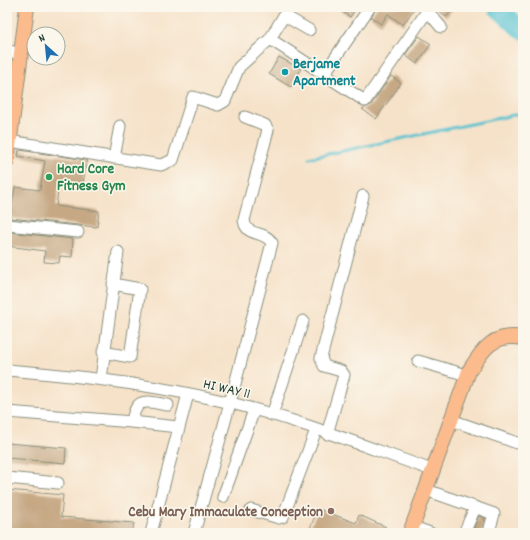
<svg xmlns="http://www.w3.org/2000/svg" width="530" height="540" viewBox="0 0 530 540" font-family="Dekko,sans-serif">
<style>
.lines{fill:none;stroke-linecap:round;stroke-linejoin:round}
.stream{stroke:#56c2d1;stroke-width:3}
.river{stroke:#56c2d1;stroke-width:19}
.building{fill:#c6a884}
.minor-casing{stroke:#8a907e;stroke-width:13}
.major-casing{stroke:#8a907e;stroke-width:16}
.minor{stroke:#fff;stroke-width:11}
.major{stroke:#fbbb8c;stroke-width:14}
.culture-dot{fill:#0f9aa8;stroke:#fbf7ec;stroke-width:1.5}
.leisure-dot{fill:#2e9e5b;stroke:#fbf7ec;stroke-width:1.5}
.education-dot{fill:#8d6e63;stroke:#fbf7ec;stroke-width:1.5}
.labels{text-anchor:middle;stroke-width:3;stroke-linejoin:round;paint-order:stroke}
.culture-label{font-size:15px;font-weight:bold;fill:#0d838f;stroke:#fbf7ec;text-anchor:start}
.leisure-label{font-size:15px;font-weight:bold;fill:#27864d;stroke:#fbf7ec;text-anchor:start}
.street-label{font-size:15px;fill:#1f3d34;stroke:#fbf7ec}
.education-label{font-size:15px;font-weight:bold;fill:#785e54;stroke:#fbf7ec;text-anchor:end}
</style>
<rect width="100%" height="100%" fill="#fbf7ec"/>
<filter id="ink" filterUnits="userSpaceOnUse"><feTurbulence type="fractalNoise" baseFrequency=".025" numOctaves="2"/><feDisplacementMap in="SourceGraphic" scale="8" xChannelSelector="R" yChannelSelector="G"/><feConvolveMatrix kernelMatrix="1 2 1 2 8 2 1 2 1" color-interpolation-filters="sRGB"/></filter>
<filter id="wash" filterUnits="userSpaceOnUse"><feTurbulence type="fractalNoise" baseFrequency=".012" numOctaves="4" result="noise"/><feDisplacementMap in="SourceGraphic" scale="16" xChannelSelector="R" yChannelSelector="G"/><feGaussianBlur stdDeviation="0.9" result="paint"/><feColorMatrix in="noise" values="0 0 0 0 0 0 0 0 0 0 0 0 0 0 0 0 0 1.4 0 .05"/><feComposite in="paint" operator="in"/></filter>
<g filter="url(#wash)">
<rect width="100%" height="100%" fill="#f6e2c9"/>
<g class="lines">
<path class="stream" d="M309,158l214,-45"/>
<path class="river" d="M497,7l26,24"/>
</g>
<g id="blocks">
<g class="building">
<path d="M335,7h22l-7,10z"/>
<path d="M377,7h38l-12,18 -15,-11 -7,10 -10,-7z"/>
<path d="M435,7h20l-9,10z"/>
<path d="M419,36l12,8 -14,20 -12,-9z"/>
<path d="M279,57l22,12 -10,18 -22,-13z"/>
<path d="M391,76l10,7 -25,36 -14,-10 9,-4z"/>
<path d="M19,150l68,10 -5,29 -23,-4 -3,21 43,5 -2,16 -87,-9 5,-31 25,3 5,-29 -27,-5z"/>
<path d="M8,232l65,7 -1,18 -12,-1 -1,7 -15,-1 1,-11 -38,-5z"/>
<path d="M7,443l59,5 -1,15 -58,-5z"/>
<path d="M7,490l56,5 -2,22 73,6 -2,10h-122z"/>
<path d="M318,509l38,14 3,-8 27,12 -3,6h-75z"/>
<path d="M479,516l6,2 -4,15h-9z"/>
</g>
</g>
</g>
<g filter="url(#ink)">
<use href="#blocks" fill-opacity="0" stroke="#8a907e" stroke-width="1"/>
<g class="lines">
<g class="minor-casing">
<g id="minor">
<path d="M424,7l17,20"/>
<path d="M285,16l24,14"/>
<path d="M270,39l95,62 63,-91"/>
<path d="M7,50l14,5"/>
<path d="M324,74l46,-67"/>
<path d="M9,141l152,24 12,-5 20,-63 25,8 7,-4 14,-34 31,-28 19,-32"/>
<path d="M114,158l6,-32"/>
<path d="M7,225l71,7"/>
<path d="M103,352l27,5 10,-68 -27,-5"/>
<path d="M418,361l49,14"/>
<path d="M7,370c75,6 151,15 224,33 68,17 135,44 201,67"/>
<path d="M101,379l17,-127"/>
<path d="M7,412l125,10 46,5"/>
<path d="M272,415l31,-94"/>
<path d="M451,420l72,25"/>
<path d="M132,422c4,-27 15,-20 36,-17"/>
<path d="M327,434l17,-59 -3,-4 -17,-5 -3,-8 42,-162"/>
<path d="M7,478l51,5"/>
<path d="M426,490l68,24 -4,14 2,5"/>
<path d="M223,497l31,-87"/>
<path d="M251,510l28,8 4,-1 33,-87"/>
<path d="M413,527l17,6"/>
<path d="M151,533l37,-139"/>
<path d="M194,533l36,-130 42,-160c-8,-14 -26,-5 -28,-23l24,-90 -3,-5 -20,-8"/>
<path d="M464,533l11,-25"/>
</g>
</g>
<g class="major-casing">
<g id="major">
<path d="M7,161l20,-154"/>
<path d="M410,533l59,-162c15,-23 24,-38 54,-33"/>
</g>
</g>
<use href="#minor" class="minor"/>
<use href="#major" class="major"/>
</g>
</g>
<circle class="culture-dot" cx="285" cy="72" r="4"/>
<circle class="leisure-dot" cx="49" cy="177" r="4"/>
<circle class="education-dot" cx="331" cy="511" r="4"/>
<g class="labels">
<g class="culture-label">
<text x="293" y="68">Berjame<tspan x="293" dy="17">Apartment</tspan></text>
</g>
<g class="leisure-label">
<text x="57" y="173">Hard Core<tspan x="57" dy="17">Fitness Gym</tspan></text>
</g>
<g class="street-label">
<text transform="translate(227 388) rotate(13)" y="5">HI WAY 11</text>
</g>
<g class="education-label">
<text x="323" y="516">Cebu Mary Immaculate Conception</text>
</g>
</g>
<rect width="530" height="540" fill="none" stroke="#fbf7ec" stroke-width="24"/>
<g transform="translate(46 46) rotate(333)"><circle r="19" fill="#fbf7ec" stroke="#a3ada2"/>
<path d="M0-3L7 15L0 10L-7 15Z" fill="#1f6fb2"/>
<text y="-6" font-size="11" font-weight="bold" text-anchor="middle" fill="#1f3d34">N</text>
</g>
</svg>
